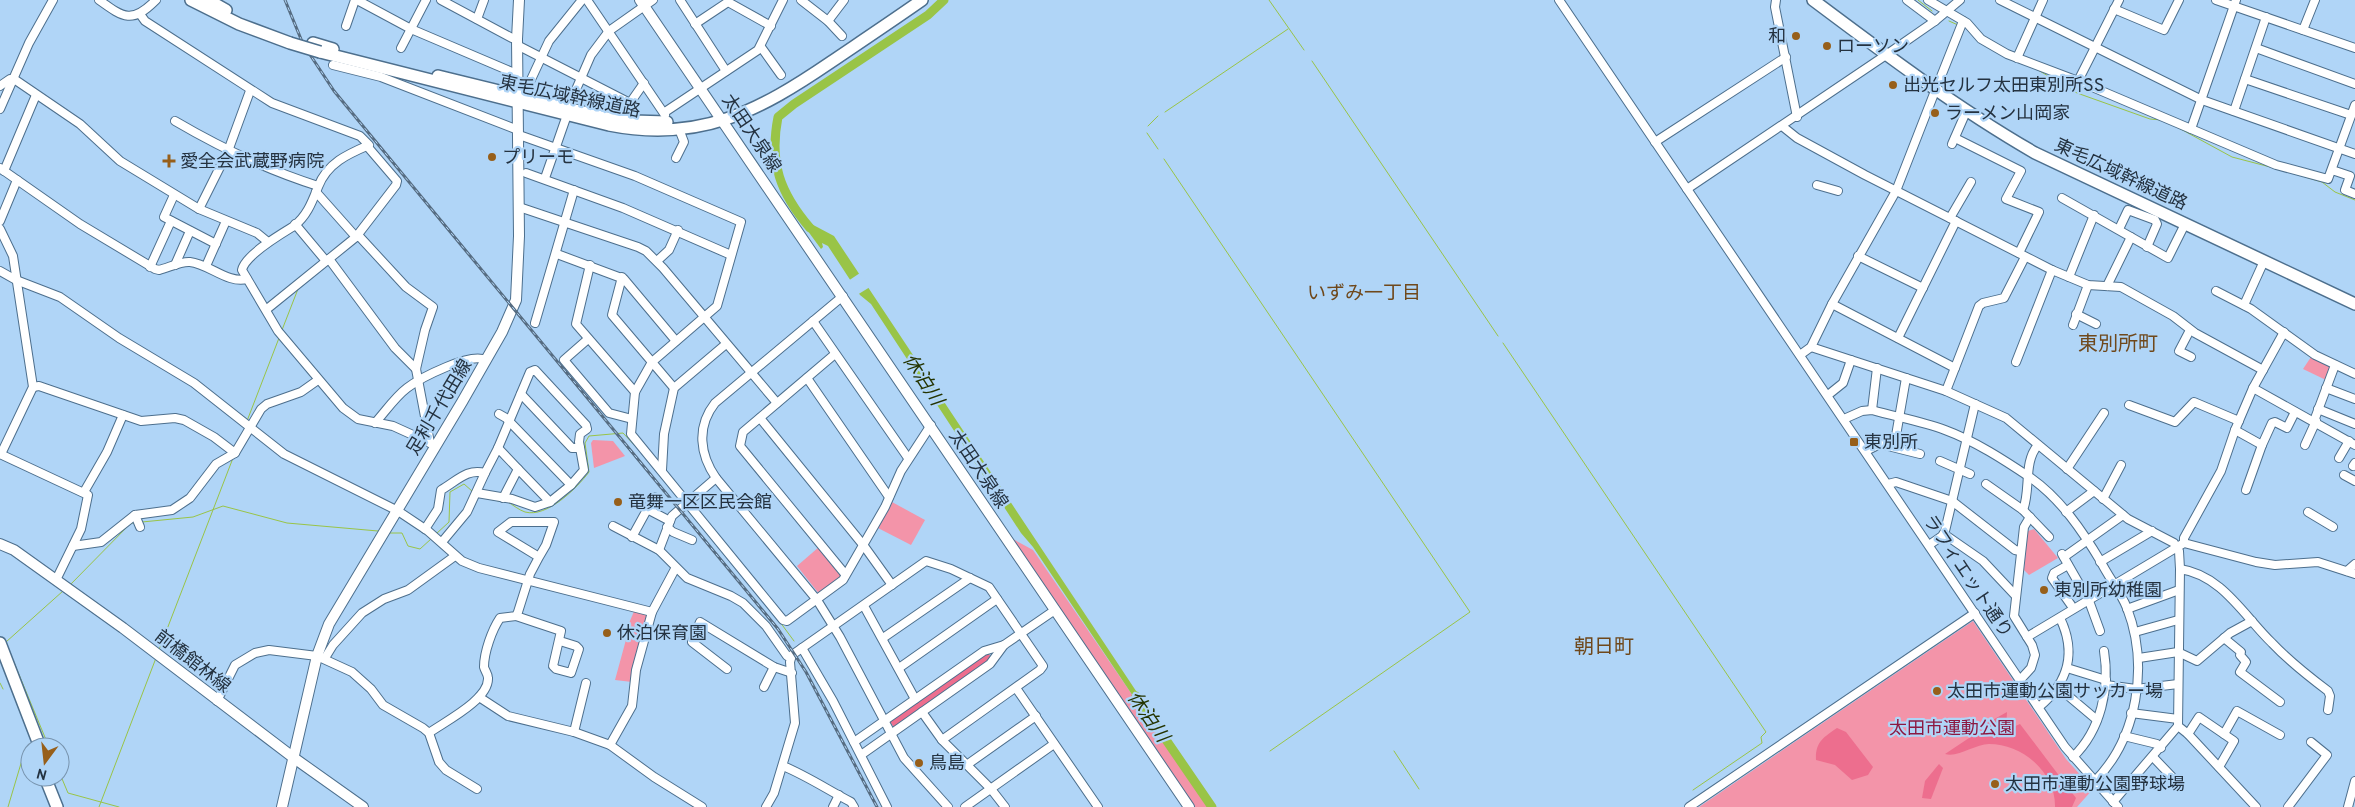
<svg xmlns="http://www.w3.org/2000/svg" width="2355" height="807" viewBox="0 0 2355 807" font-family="Overpass,'Noto Sans JP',sans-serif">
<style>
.green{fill:#f394a9}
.forest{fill:#ed6e8e}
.water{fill:#99c447}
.pier{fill:#b0d5f7}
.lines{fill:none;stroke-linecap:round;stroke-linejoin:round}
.stream{stroke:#99c447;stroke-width:1}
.river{stroke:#99c447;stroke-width:9}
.minor-casing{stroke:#4d6f8d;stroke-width:10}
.major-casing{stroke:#4d6f8d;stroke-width:12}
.highway-casing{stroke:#4d6f8d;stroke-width:14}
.minor{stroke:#fff;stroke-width:8}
.major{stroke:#fff;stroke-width:10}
.highway{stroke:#fff;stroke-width:11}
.rail-casing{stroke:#566c81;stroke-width:3}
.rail{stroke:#b0d5f7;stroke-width:1;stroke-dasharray:4;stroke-linecap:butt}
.highway-bridge-casing{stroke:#4d6f8d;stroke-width:14;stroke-linecap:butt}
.highway-bridge{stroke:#fff;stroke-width:11}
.poi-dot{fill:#975f1a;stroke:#b0d5f7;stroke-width:2}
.labels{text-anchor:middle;stroke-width:4.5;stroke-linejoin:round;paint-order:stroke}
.poi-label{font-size:18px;fill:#243240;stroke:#b0d5f7;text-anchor:start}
.street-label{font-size:18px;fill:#243240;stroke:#b0d5f7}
.park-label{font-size:18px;fill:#8c1841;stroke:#b0d5f7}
.neighbourhood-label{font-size:19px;fill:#6f481b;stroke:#b0d5f7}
.water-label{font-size:19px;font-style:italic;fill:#243400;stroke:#b0d5f7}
.quarter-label{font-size:20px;fill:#6f481b;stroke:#b0d5f7}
</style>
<rect width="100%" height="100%" fill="#b0d5f7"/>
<g class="green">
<path d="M2311,357l18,8v6l-3,9 -23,-11z"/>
<path d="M593,440l20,1 12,15 -31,12 -3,-25z"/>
<path d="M892,502l33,18 -14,25 -33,-17z"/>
<path d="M2034,529l24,29 -29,17 -5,-5 4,-39z"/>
<path d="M1013,539l20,11 176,257h-14z"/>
<path d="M819,547l22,27v4l-21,17 -23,-29z"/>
<path d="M635,609l15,4 -18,69 -17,-2 12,-44 -3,-1z"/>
<path d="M1973,621l93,138 27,30 -16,18h-378z"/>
</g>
<g class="forest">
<path d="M988,653l4,5 -3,4 -94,67 -6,-9z"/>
<path d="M2007,712l-1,18 14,-6 56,74 -4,9h-17c1,-34 -32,-63 -66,-63 -14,0 -31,14 -44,10l33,-22 28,-1 -11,-5 -16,4 1,-3z"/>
<path d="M1837,728l9,4 27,35 -5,8 -16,5 -17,-15 -19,-5c-1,-18 8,-23 21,-32z"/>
<path d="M1939,764l4,4 -12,31 -9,-1 3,-17z"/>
</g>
<path class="water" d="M802,219l32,17 310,467 -5,2 -106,-158 -12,-14 -150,-229 -11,-9 -32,-49 -6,-3 1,4 -2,2 -19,-26z"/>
<path class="pier" d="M860,273l10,14 -13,8 -9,-14z"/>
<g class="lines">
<g class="stream">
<path d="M1269,0l35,50"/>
<path d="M1918,0l14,11"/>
<path d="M1949,21l9,4"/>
<path d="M2014,60l24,10 39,23 73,26 12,1"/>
<path d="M1312,61l186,275"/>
<path d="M1165,112l123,-83"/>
<path d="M1148,126l10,-10"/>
<path d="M2177,127l55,30 42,11"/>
<path d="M1147,133l11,16"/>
<path d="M1164,159l306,453 -200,139"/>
<path d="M2292,173l30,9 13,10 20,8"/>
<path d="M282,330l16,-41"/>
<path d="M1503,343l263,389 -5,5 1,6 -69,47"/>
<path d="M247,421l32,-83"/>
<path d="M673,491l8,11"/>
<path d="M479,497l20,4"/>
<path d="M508,502c5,3 11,8 17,10 22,6 52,-24 64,-40l-4,-29 4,-7 34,-3 17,18"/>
<path d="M686,508l56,68"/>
<path d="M142,522l51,-5 30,-11 64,17 91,8"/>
<path d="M389,533h13l6,13 12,3 11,-10"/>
<path d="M436,534l13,-12 1,-30 14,-8 8,7"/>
<path d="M70,585l60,-61 5,-2"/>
<path d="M780,622l14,19"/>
<path d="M6,642l57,-51"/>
<path d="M159,650l74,-192"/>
<path d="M10,653l39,94"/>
<path d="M0,683l3,6"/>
<path d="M1063,749l35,51"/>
<path d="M1394,751l25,38"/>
<path d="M1044,756l9,-7"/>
<path d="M60,774l8,19 51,14"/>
<path d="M1102,806l1,1"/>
<path d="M8,807l17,-57"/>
<path d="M99,807l57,-149"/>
</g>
<g class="river">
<path d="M810,228c-30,-35 -41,-65 -32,-111l16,-13 134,-89 16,-15"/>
<path d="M1136,696l76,111"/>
</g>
<g class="minor-casing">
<g id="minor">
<path d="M99,0c25,18 33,24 57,0"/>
<path d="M357,0l54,29 101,43"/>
<path d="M441,0l71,38 5,1"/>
<path d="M587,0l78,115"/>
<path d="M680,0l46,71"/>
<path d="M801,0l27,21 14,15"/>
<path d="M1559,0l506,747 53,60"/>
<path d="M1776,0l-1,7 22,110"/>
<path d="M1907,0l28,21"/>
<path d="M1928,0l39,23 14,16 26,15 71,27 198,84 52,14 27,-74"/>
<path d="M2000,0l202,100 153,54"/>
<path d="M2216,0l139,48"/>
<path d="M2114,9l50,21 15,-30"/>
<path d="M140,14l5,7 127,82 88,33 9,9c-21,9 -42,18 -51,42 -6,15 -11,29 -24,39 -13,8 -49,29 -52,44l36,61 65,77 15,11 35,7 42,19"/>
<path d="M477,19l7,-19"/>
<path d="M828,21l16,-21"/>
<path d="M695,24l33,-22 43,24"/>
<path d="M346,26l9,-26"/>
<path d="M2303,30l12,-30"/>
<path d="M517,45l113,58"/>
<path d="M761,47l20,28"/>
<path d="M401,48l25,-48"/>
<path d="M2256,48l99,36"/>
<path d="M2017,58l26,-58"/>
<path d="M333,65l48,12 137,53"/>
<path d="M2245,79l106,36"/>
<path d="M2078,81l41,-81"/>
<path d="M1938,84l25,-63"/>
<path d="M0,86l10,-7h4l66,45 40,37 79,48 58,24 11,9"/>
<path d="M528,86l21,-45 33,-41"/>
<path d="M568,108l23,-53 18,-24 44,-31"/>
<path d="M0,109l29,-66 24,-43"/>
<path d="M2234,111l32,-94"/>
<path d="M665,112l93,-62 25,-50"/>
<path d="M622,120l8,-17 14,-20"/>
<path d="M175,121c46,27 92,49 143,65"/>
<path d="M1782,126l15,12 68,37 187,95 36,15 33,2 52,29 22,17 68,37"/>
<path d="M2191,129l45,-129"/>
<path d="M519,135l116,41 106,46 -24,84 -65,56 -17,30 -4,42 152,186 4,1 56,-41 42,-73 16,-36 30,-46"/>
<path d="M1955,138l66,33 -15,28 33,13 -20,41"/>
<path d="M1655,142l131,-85"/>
<path d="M1952,144l14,-32"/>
<path d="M676,158l8,-16 -5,-13"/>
<path d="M0,168l80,56 75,45 4,1c9,-2 22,-9 31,-8 19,2 38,22 57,17"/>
<path d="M2332,170l18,6 -5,14 10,4"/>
<path d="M4,171l32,-76"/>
<path d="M526,173l97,35 108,47"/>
<path d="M545,178l22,-63"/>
<path d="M1817,185l21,6"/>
<path d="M1687,189l199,-134 49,-34 25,-21"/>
<path d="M316,192l40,45"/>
<path d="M174,195l-10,22 52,27"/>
<path d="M2062,198l106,60 17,-34"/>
<path d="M519,207l119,40 8,4 17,17 114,135"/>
<path d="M199,209l29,-58 22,-60"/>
<path d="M1950,218l21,-36"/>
<path d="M0,221l17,-41"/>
<path d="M295,224l31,37"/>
<path d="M0,229l13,27 20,131 -32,67"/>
<path d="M2119,229l9,-19 27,10 2,4 -10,23"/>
<path d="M358,235l48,52 27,20 -8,23 -9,39 14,74"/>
<path d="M557,254l67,25 52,62"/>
<path d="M1858,256l65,32"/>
<path d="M329,259l66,89 21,21"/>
<path d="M657,261l12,-11 9,-20"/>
<path d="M175,265l15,-34"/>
<path d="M590,265l-14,59 59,68"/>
<path d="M206,266l20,-45"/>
<path d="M150,267l21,-46"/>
<path d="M0,271l16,9 44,17 59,41 75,45 90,71 114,57 30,20 34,30 17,7 173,44"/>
<path d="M622,277l-10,38 62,73"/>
<path d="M2069,277l25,-62"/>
<path d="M2107,286l24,-49"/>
<path d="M2216,291l35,18 64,46 40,19"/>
<path d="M843,296l-128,107c-19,24 -15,52 1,75l101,122 23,37 64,121 44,49"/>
<path d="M1832,304l123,64"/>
<path d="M2244,305l20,-44"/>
<path d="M267,309l89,-72 40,-52 1,-4 -30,-35"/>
<path d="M2076,314l20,10"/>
<path d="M813,321l95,137"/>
<path d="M535,323l39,-133"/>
<path d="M2073,325l15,-40"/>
<path d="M2190,330l-11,21 12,6"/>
<path d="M1898,338l58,-117"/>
<path d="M588,339l-24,21 45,53 23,6"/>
<path d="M1811,347l135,44 60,27 122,101 46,24 5,8 1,18 -2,157 -65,76"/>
<path d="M835,354l-92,78 -3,14 105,128"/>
<path d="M1800,355l11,-8 21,-43 64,-113 39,-100"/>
<path d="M2016,362l36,-92"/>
<path d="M807,378l82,119"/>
<path d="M33,387l6,-1 102,35 34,-3 9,2 30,17 21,16"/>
<path d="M2253,388l102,57"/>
<path d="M2326,388l29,11"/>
<path d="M1946,391l33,-85 4,-3 21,-5 21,-41"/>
<path d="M521,394l51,54h8"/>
<path d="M1828,395l15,-12 8,-23"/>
<path d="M2129,405l46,17 19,-20 45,19"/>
<path d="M2318,409l37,15"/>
<path d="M1872,410l5,-42"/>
<path d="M499,414l7,4 65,67"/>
<path d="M760,418l104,128 28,39"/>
<path d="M1844,419l18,-8 10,-1c24,7 49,11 73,20 30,11 59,30 86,48 30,21 52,54 70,84 8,16 19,29 26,46 22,57 11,130 -33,174"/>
<path d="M2314,421l21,-56"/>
<path d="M375,423c10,-11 20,-26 32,-35 13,-10 64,-36 78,-28"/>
<path d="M2235,430l27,15 10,-22 3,-1 12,6 8,-16"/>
<path d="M2305,445l11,-24"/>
<path d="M1894,447l12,-69"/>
<path d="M498,448l32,-76 5,-2 51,55 1,4 -7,5 -1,8 5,28 -13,15 -21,17 -32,-33"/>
<path d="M1866,451l14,-7 40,10"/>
<path d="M0,454l88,41 -7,34 -25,51"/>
<path d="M2339,458l10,-17"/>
<path d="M1940,461l30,13"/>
<path d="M2353,466l2,-3"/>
<path d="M2067,469l37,-56"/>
<path d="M662,470l2,-36 10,-46 52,-44"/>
<path d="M2344,475l11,6"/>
<path d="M1888,484l8,-2 56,19 63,49 5,1"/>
<path d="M1986,484l37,26 26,27"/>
<path d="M2246,490l16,-45"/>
<path d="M84,492l23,-40 16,-37"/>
<path d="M477,493l35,6 23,8 15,-5"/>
<path d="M2103,499l18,-34"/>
<path d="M647,509l23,12"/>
<path d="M2023,510c8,-20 0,-48 15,-65"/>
<path d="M2066,512l28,-21"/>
<path d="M2308,512l25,15"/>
<path d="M135,515l5,12"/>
<path d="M613,526l46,24 28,28 44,18 12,7 23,23 21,30 4,1"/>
<path d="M667,527l6,5 19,8"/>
<path d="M425,529l13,-20 3,-19c16,-9 26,-22 44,-17l13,-25 20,21 -15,29"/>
<path d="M1944,534l39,27 32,34"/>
<path d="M632,537l22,-40"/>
<path d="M442,542l25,-30 18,-39"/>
<path d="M2184,543v-5l37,-67 14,-41 18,-42 31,-56"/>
<path d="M1929,545l13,-9 3,-5 30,-127"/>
<path d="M73,546l28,-4 34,-27 37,-5 18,-12 26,-34 19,-11 26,-44 6,-5 34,-12 17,-12"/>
<path d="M659,550l13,-34 44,-38"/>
<path d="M2062,554l27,47 11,30"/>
<path d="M2064,557l59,-42"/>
<path d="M2100,562l52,-31"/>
<path d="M2068,565l-14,8 -2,5 19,27"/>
<path d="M2180,569c42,6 64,47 92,74 17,18 36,33 56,48l2,5 -2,14"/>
<path d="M2347,571l8,-7"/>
<path d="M864,606l51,93"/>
<path d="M2127,609l52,-19"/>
<path d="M516,616l45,15 -8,35 3,3 15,4 8,-24 -3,-3 -16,-5"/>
<path d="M2135,632l43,-12"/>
<path d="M2027,637l157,-94 72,19 19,3 43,-3 37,12"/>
<path d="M883,638l87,-60"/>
<path d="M2224,638l17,14 -1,3 6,7 -6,10 40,30"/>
<path d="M802,648l31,53 54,106"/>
<path d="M325,658l8,-13 29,-32 22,-14 24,-9 47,-34"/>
<path d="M2139,658l39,-6 19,9 33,-28 22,-12"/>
<path d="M899,668l98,-69"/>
<path d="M2067,668l39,12"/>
<path d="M727,669l-35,-27 8,-20 74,45 18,6"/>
<path d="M2020,680l11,-12 4,-13 -3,-10 -18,-29 10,-89 6,-10"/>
<path d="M2106,685l30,4 42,-5"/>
<path d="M764,687l10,-20"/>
<path d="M1016,688l82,119"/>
<path d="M2059,688l38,32"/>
<path d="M479,697l29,19 66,16 36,13 44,32 48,30"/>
<path d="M217,701l18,-36 20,-12 14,-3 48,6 35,16 19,17 12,16 40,23 6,5 10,29 7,8 31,19"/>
<path d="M2039,707c29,-24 38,-54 21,-89"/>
<path d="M922,712l20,28 49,49 14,18"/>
<path d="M2131,713l47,6"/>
<path d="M2178,726l10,8 68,73"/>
<path d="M574,732l12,-49"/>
<path d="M429,733c15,-11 60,-33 59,-55 0,-4 -3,-7 -4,-11 0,-15 8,-37 16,-49l16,-2 2,-4 12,-38 9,-17 -41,-25 13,-10h43l-8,23 -7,12"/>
<path d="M2188,734l11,-17 35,24 -15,26"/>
<path d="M2224,734l13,-23 43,24"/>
<path d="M2124,736l33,8 4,4"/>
<path d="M854,742l130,-91 20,-6"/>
<path d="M610,745l22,-39 4,-36 16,-58 23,-43"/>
<path d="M861,755l129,-91 14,-19 51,-35"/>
<path d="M2073,757c28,-27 37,-69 31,-106"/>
<path d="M2153,757l22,23"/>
<path d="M968,764l68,-48"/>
<path d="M783,766c24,10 45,24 68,36l3,5"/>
<path d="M766,807l8,-14 21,-70 -5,-61 2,-7 134,-94 25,8 38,18 54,79 -3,4 -98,70"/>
<path d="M833,807l6,-12"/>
<path d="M965,807l89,-63"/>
<path d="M1689,807l286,-194"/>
<path d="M2288,807l39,-52 -16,-13"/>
<path d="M2348,807l7,-26"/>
</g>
</g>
<g class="major-casing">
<g id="major">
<path d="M640,0l549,807"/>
<path d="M0,544l14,6 109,78 171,130 69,49"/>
<path d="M282,807l35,-151 12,-32 133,-222 40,-70 14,-32 3,-64 -2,-197 2,-39"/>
</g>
</g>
<g class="highway-casing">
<g id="highway">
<path d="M191,0l48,24 51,19"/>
<path d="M208,0l18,10"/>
<path d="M1813,0c72,54 144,108 222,153l320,151"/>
<path d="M313,43l20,6"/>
<path d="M320,52l289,73c91,18 150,-14 222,-63 31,-21 61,-41 91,-62"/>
<path d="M438,76l170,42 25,3 34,1"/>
<path d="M0,643l40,104"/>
<path d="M45,777l12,30"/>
</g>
</g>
<use href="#minor" class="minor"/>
<use href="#major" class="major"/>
<use href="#highway" class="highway"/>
<g class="rail-casing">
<path id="rail" d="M285,0l18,44 31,47 444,538 28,43 71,135"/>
</g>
<use href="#rail" class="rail"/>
<g class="highway-bridge-casing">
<path id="highway-bridge" d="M290,43l30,9"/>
</g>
<use href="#highway-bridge" class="highway-bridge"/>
</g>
<g class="poi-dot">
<circle cx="1796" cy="36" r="5"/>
<circle cx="1827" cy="46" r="5"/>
<circle cx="1893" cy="85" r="5"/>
<circle cx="1935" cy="113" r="5"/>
<circle cx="492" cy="157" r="5"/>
<path d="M166.5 153.5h5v5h5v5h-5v5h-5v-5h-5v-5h5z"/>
<rect x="1849" y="437" width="10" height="10" rx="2.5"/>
<circle cx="618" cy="502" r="5"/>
<circle cx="2044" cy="590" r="5"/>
<circle cx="607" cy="633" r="5"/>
<circle cx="1937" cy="691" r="5"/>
<circle cx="919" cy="763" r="5"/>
<circle cx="1995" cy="784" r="5"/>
</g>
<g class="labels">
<g class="poi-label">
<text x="1786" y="42" text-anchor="end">和</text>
<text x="1837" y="52">ローソン</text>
<text x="1903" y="91">出光セルフ太田東別所SS</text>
<text x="1945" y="119">ラーメン山岡家</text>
<text x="502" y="163">プリーモ</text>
<text x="180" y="167">愛全会武蔵野病院</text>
<text x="1864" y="448">東別所</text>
<text x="628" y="508">竜舞一区区民会館</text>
<text x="2054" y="596">東別所幼稚園</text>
<text x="617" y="639">休泊保育園</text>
<text x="1947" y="697">太田市運動公園サッカー場</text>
<text x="929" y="769">鳥島</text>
<text x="2005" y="790">太田市運動公園野球場</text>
</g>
<g class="street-label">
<text transform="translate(570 96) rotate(12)" y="6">東毛広域幹線道路</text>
<text transform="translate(752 133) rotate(56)" y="6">太田大泉線</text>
<text transform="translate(2121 174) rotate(25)" y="6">東毛広域幹線道路</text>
<text transform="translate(439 407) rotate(-59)" y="6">足利千代田線</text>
<text transform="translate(979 469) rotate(56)" y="6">太田大泉線</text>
<text transform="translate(1968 576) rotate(56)" y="6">ラフィエット通り</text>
<text transform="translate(193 661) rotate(38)" y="6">前橋館林線</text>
</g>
<g class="park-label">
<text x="1952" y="734">太田市運動公園</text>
</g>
<g class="neighbourhood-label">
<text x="1364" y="299">いずみ一丁目</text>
</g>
<g class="water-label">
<text transform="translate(924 379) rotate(57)" y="7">休泊川</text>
<text transform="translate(1149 716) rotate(55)" y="7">休泊川</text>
</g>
<g class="quarter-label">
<text x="2118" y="350">東別所町</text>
<text x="1604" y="653">朝日町</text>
</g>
</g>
<g transform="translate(45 762) rotate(195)"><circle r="24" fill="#b0d5f7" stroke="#7894ae"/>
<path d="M0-4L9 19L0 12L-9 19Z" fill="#975f1a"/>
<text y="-8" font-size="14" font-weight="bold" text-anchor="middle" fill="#243240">N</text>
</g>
</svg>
